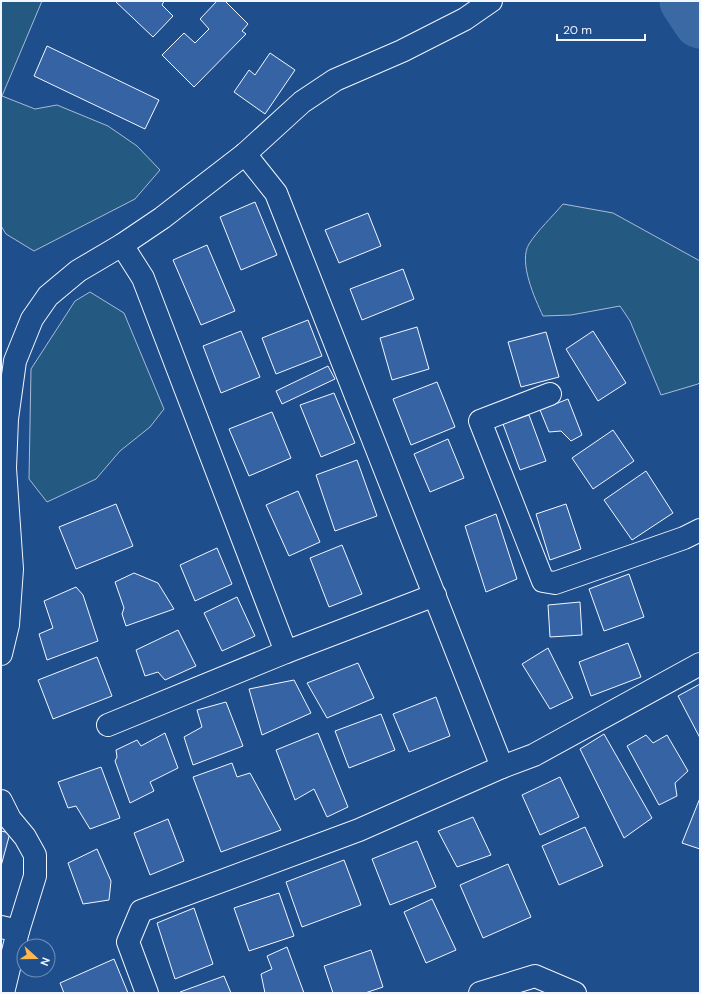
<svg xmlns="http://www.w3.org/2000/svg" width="701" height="994" viewBox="0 0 701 994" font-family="'DM Sans',sans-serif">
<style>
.green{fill:#245a82;stroke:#a8bbd7}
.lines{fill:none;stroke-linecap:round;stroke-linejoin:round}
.river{stroke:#3b69a3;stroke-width:53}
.building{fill:#3563a3;stroke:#f2f6ff}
.minor-casing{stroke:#f2f6ff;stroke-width:24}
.minor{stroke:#1f4e8c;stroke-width:22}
</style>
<rect width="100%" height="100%" fill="#1f4e8c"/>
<g class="green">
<path d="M1,1h41l-40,95 33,13 22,-4 51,21 29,20 23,24 -25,29 -101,52 -28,-17 -5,-8z"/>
<path d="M563,204l50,9 87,48v121l-2,2 -37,11 -31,-74 -10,-15 -49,9 -28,1c-8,-17 -25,-54 -14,-72 9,-14 23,-27 34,-40z"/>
<path d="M90,292l34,21 40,96 -14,18 -30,24 -24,28 -49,23 -18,-23 2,-110 44,-68z"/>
</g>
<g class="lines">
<path class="river" d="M686,1l14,21"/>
</g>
<g class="building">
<path d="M115,1h49l-2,4 11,11 -20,21z"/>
<path d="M217,1h8l23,23 -6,7 4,3 -52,53 -32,-32 22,-22 11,10 14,-14 -9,-10z"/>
<path d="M47,46l112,54 -14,29 -111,-53z"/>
<path d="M270,53l25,17 -30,44 -31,-22 15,-22 6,5z"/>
<path d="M255,202l22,53 -36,15 -21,-53z"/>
<path d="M368,213l13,33 -42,17 -14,-33z"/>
<path d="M207,245l28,66 -34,14 -28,-65z"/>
<path d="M403,269l11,30 -52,21 -12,-31z"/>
<path d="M308,320l14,36 -46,18 -14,-36z"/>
<path d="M417,327l12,42 -37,11 -12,-42z"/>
<path d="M241,331l19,46 -39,16 -18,-47z"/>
<path d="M593,331l33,52 -28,18 -32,-52z"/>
<path d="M546,332l13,45 -38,10 -13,-45z"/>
<path d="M328,366l7,13 -53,25 -6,-13z"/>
<path d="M437,382l18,45 -44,18 -18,-46z"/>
<path d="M334,393l21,50 -34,14 -21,-52z"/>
<path d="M568,399l14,36 -11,6 -10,-10 -12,1 -9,-22z"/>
<path d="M272,412l19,46 -42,18 -20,-47z"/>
<path d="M529,415l17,46 -26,9 -17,-46z"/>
<path d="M613,430l21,31 -41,28 -21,-31z"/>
<path d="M448,439l16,39 -34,14 -16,-38z"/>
<path d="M357,460l20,56 -42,15 -19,-56z"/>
<path d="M646,471l27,42 -41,27 -28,-40z"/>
<path d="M298,491l22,51 -31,14 -23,-51z"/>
<path d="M116,504l17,42 -57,23 -17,-42z"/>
<path d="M566,504l15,45 -31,11 -14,-46z"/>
<path d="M496,514l21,65 -31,13 -21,-66z"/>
<path d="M342,545l20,49 -33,13 -19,-49z"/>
<path d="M217,548l15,36 -37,17 -15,-36z"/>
<path d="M134,573l24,10 16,26 -48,17 -4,-12 2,-6 -9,-26z"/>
<path d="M629,574l15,43 -40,14 -15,-42z"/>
<path d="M76,587l7,8 15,46 -51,19 -8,-26 14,-6 -9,-27z"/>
<path d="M237,597l18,39 -33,15 -18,-38z"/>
<path d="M580,602l2,33 -32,2 -2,-32z"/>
<path d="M178,630l18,36 -31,14 -7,-8 -13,4 -9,-26z"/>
<path d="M628,643l13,34 -50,19 -12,-34z"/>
<path d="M548,648l25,50 -23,11 -28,-45z"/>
<path d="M97,657l15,39 -59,23 -15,-39z"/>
<path d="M358,663l16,35 -47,20 -20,-35z"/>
<path d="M294,680l17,33 -49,22 -13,-46z"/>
<path d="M700,684v54l-22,-42z"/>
<path d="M436,697l14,39 -41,16 -16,-38z"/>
<path d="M226,702l17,44 -50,19 -9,-28 18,-10 -5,-17z"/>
<path d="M381,714l14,36 -46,18 -14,-37z"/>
<path d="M165,733l13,35 -28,14 4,9 -24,12 -15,-42 2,-4 -1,-7 21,-10 4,6z"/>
<path d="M318,733l30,74 -21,10 -13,-28 -19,11 -19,-50z"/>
<path d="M604,734l48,84 -28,20 -44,-89z"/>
<path d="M646,735l7,8 14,-8 21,36 -13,12 2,13 -18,9 -32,-59z"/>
<path d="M232,763l5,14 13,-4 31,57 -60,22 -28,-75z"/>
<path d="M101,767l19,51 -30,11 -14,-23 -8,2 -10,-26z"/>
<path d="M560,777l19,40 -39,18 -18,-40z"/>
<path d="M700,798v51l-18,-6z"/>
<path d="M473,817l18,38 -34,12 -19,-36z"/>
<path d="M168,819l16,42 -34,14 -16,-42z"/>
<path d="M585,827l18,39 -44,19 -17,-39z"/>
<path d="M1,831l9,2 -9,33z"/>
<path d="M417,841l19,46 -46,18 -18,-46z"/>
<path d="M97,849l14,32 -2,19 -26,4 -15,-41z"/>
<path d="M344,860l17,45 -59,22 -16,-45z"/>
<path d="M508,864l23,53 -48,21 -23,-53z"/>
<path d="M279,893l15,43 -45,15 -15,-43z"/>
<path d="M432,899l24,51 -30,13 -22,-51z"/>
<path d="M194,908l19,56 -38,15 -18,-56z"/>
<path d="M287,947l17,46h-39l-4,-19 11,-5 -5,-13z"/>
<path d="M371,950l12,37 -18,6h-32l-9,-27z"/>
<path d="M114,959l14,34h-64l-4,-10z"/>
<path d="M224,976l7,17h-50l-1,-1z"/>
</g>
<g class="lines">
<g class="minor-casing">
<g id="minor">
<path d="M245,154l31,39 226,574"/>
<path d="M122,245l21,33 143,374"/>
<path d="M550,394l-70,27 63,160 12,2 129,-45 16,-8"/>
<path d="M1,654l7,-29 4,-56 -7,-101 2,-49 8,-58 17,-42 16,-23 30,-25 44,-26 40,-27 83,-64 57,-52 33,-22 67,-29 63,-32 26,-18"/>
<path d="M108,725l178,-73 149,-57"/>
<path d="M1,801l9,18 15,18 10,18v21l-17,55 -17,-4"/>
<path d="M3,993l15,-62"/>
<path d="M147,993l-19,-51 13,-31 218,-81 143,-63 32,-12 166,-91"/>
<path d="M480,993l55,-17 40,17"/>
</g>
</g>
<use href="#minor" class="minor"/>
</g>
<rect width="701" height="994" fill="none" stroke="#f2f6ff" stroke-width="4"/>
<g transform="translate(36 958) rotate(111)"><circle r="19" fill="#1f4e8c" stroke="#7391ba"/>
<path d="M0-3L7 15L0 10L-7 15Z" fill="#ffb74d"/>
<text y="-6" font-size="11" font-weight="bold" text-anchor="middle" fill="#f2f6ff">N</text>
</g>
<path d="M557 34v6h88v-6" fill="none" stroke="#f2f6ff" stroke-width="2"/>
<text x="563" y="34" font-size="12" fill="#f2f6ff" stroke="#1f4e8c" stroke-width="3" paint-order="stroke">20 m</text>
</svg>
